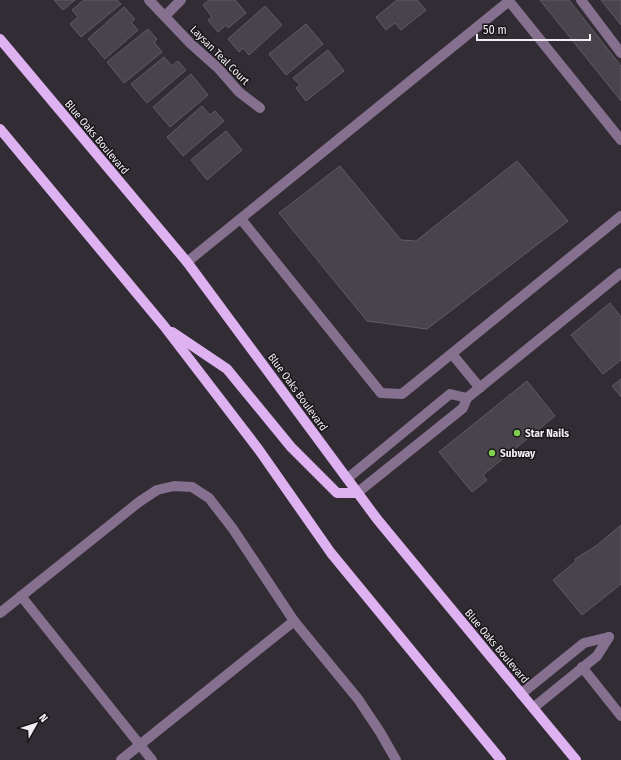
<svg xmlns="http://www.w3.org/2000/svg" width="621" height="760" viewBox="0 0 621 760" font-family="'Fira Sans Condensed',sans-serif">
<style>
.building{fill:#49434b;stroke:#615b64}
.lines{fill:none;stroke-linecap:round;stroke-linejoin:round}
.minor{stroke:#86708f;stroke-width:10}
.major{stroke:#deb1f1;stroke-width:10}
.poi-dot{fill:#80d051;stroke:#181619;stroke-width:1.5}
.labels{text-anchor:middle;stroke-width:3;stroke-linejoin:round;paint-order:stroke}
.street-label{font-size:11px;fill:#f1edf3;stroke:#181619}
.poi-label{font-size:11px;font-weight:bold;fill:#f1edf3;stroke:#181619;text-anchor:start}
</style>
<rect width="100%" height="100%" fill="#322c34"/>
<g class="building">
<path d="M54,0h21l-12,10z"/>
<path d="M84,0h33l4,4 -40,33 -11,-13 8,-7 -6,-7z"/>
<path d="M209,0h26l11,13 -18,15 -2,-3 -8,7 -10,-12 4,-3 -9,-12z"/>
<path d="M397,0h20l9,10 -25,20 -6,-7 -9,7 -10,-13z"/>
<path d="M540,0h29l52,66v35z"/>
<path d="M601,0h20v25z"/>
<path d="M265,6l17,19 -33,30 -6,-7 -4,4 -11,-13z"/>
<path d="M124,7l11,12 -4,3 7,8 -33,29 -17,-20z"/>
<path d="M306,24l17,20 -37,31 -17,-21z"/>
<path d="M148,29l9,10 -3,3 8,10 -38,31 -17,-21z"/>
<path d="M328,50l16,21 -38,30 -10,-13 4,-3 -7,-7z"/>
<path d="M164,57l8,9 6,-5 8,9 -39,33 -16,-19z"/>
<path d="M191,74l17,21 -38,32 -17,-20z"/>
<path d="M202,106l8,9 5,-4 9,10 -41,35 -16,-19z"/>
<path d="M226,131l16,19 -35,30 -16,-20z"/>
<path d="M517,161l51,60 -141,108 -60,-8 -88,-108 61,-47 61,74 15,1z"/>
<path d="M610,303l11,14v43l-18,14 -32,-39z"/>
<path d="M621,379v18l-9,-11z"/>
<path d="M527,381l28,35 -72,59 4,5 -15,12 -33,-40z"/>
<path d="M621,525v59l-39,31 -29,-35 23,-19 -1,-2 21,-13z"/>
</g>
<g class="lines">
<g class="minor">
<path d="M149,0l42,44 27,24 21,24 21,16"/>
<path d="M581,0l40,53"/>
<path d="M165,16l16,-16"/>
<path d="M241,219l140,174 21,1 219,-178"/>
<path d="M187,262l322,-261 112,139"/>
<path d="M452,354l28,34"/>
<path d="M348,478l102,-84 17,4"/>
<path d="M357,493l106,-85 4,-10 154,-125"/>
<path d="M21,596l131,164"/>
<path d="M0,613l139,-111 18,-12 17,-4 18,1 17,11 24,31 61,92 64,78 22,33 16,28"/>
<path d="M582,667l39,49"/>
<path d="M521,694l63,-51 25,-6"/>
<path d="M533,708l64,-52 12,-19"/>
<path d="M121,760l173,-139"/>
</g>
<g class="major">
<path d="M0,39l187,223 190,257 199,241"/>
<path d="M0,129l164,197 95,124 72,103 170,207"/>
<path d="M172,332l55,37 64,78 46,46h20"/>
</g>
</g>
<g class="poi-dot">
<circle cx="517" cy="433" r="4"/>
<circle cx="492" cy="453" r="4"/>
</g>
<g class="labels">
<g class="street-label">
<text transform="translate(220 55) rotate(45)" y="4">Laysan Teal Court</text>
<text transform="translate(97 137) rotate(50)" y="4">Blue Oaks Boulevard</text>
<text transform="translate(298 392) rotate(54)" y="4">Blue Oaks Boulevard</text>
<text transform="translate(497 646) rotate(50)" y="4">Blue Oaks Boulevard</text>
</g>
<g class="poi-label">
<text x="525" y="437">Star Nails</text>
<text x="500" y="457">Subway</text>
</g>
</g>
<g transform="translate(36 724) rotate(51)" stroke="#181619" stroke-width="3" paint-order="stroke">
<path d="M0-3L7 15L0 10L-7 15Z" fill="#f1edf3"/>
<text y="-6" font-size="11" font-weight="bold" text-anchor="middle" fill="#f1edf3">N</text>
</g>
<path d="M477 34v6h113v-6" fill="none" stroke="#f1edf3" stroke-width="2"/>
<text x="483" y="34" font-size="12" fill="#f1edf3" stroke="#181619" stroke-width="3" paint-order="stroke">50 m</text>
</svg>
